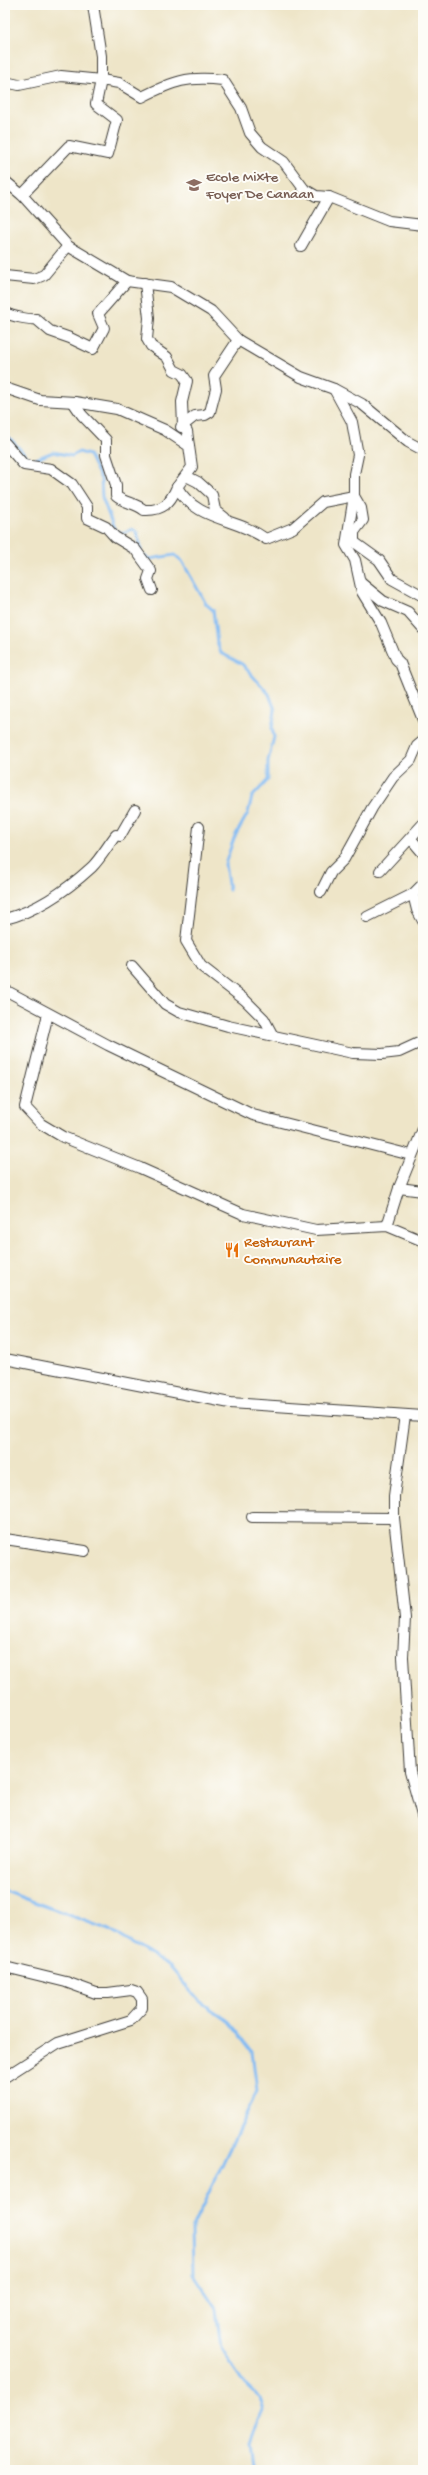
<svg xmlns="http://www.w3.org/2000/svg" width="428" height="2475" viewBox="0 0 428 2475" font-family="'Gochi Hand',sans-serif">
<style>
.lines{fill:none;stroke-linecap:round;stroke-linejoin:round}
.stream{stroke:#83bbf3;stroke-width:3}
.minor-casing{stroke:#3c3a36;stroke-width:12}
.minor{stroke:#fff;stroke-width:10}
.labels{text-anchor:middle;stroke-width:4;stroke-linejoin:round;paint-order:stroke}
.education-label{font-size:15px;fill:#785e54;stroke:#fdfcf7;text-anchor:start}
.food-label{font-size:15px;fill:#c56008;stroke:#fdfcf7;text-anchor:start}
</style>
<rect width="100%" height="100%" fill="#fdfcf7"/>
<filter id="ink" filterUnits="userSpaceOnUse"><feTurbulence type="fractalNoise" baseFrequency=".025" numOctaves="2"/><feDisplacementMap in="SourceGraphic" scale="8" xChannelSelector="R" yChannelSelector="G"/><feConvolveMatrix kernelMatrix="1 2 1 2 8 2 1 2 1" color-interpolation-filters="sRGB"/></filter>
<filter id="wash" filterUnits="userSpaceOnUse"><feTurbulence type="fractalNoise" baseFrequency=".012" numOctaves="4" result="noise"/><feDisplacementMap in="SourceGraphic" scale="16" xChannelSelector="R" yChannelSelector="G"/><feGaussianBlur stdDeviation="0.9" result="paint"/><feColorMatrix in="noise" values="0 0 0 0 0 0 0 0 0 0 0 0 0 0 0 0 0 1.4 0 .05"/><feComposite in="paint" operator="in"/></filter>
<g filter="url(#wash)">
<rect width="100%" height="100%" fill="#eee5c8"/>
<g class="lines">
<g class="stream">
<path d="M5,433l26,28 22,-9 19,4 7,-4 10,3 12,24 1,18 12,32 2,3 8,1 8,-4 5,3 4,18"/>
<path d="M145,556l4,3 26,-4 7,6 24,43 7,6 4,33 4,10 21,11 27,30 6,16 -3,18 2,9 -6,24v19l-16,17 -4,16 -14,25 -9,26 4,26"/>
<path d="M5,1891l104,39 61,37 28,33 29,20 25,32 5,39 -65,137 1,46 23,35 5,38 20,33 19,18 4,13 -13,30 3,22 9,7"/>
</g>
</g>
</g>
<g filter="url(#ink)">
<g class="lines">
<g class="minor-casing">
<g id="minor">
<path d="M5,82l14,3 42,-9 40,4v-24l-8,-51"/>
<path d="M5,181l17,14 46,51 59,35 44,6 40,24 27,29 63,37 33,12 28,15 46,38 15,8"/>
<path d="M22,195l47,-49 39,8 9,-34 -21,-16 5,-24 18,3 23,14c32,-16 45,-21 81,-17l18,28 9,25 12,14 22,15 20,27 12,7 13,1 60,24 34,4"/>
<path d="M301,246l28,-49"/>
<path d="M5,276l29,3 10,-4 24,-29"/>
<path d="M145,283l4,35 -2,21 4,7 16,11 7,13 8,4 5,7 -5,21 1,24 4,5 2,15"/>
<path d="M5,313c7,3 24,7 31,6l14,12 20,7 23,11 11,-21 -6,-14 29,-33"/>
<path d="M5,388l35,12 35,2 42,7 48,21 24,16 3,21 -15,20c20,35 59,30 89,52l27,-11 30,-26 31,-6"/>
<path d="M334,389l18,33 6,33 -4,19v22l7,12 2,12 -9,12v10l25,18 13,19 31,17"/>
<path d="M73,402l9,13 24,25v15l10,30v11c8,7 20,7 28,14 19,1 26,-7 33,-23"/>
<path d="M181,427l14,-11 10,-1 5,-3 6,-23 -2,-13 24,-36"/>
<path d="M5,443l19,22 27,4 21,15 15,23v11l19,9 9,10 20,12 16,22 -3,8 4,11"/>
<path d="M186,476l12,6 10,9 4,4 3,15 10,8"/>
<path d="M354,496l-8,49 9,15 7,32 19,31 15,36 4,4 23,57"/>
<path d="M361,583l22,18 25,11 15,17"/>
<path d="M199,827l-13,114 15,25 44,34 19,19 8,15"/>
<path d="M411,839l12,14"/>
<path d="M380,871l43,-47"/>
<path d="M321,892l10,-20 13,-13 28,-51 21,-31 18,-17 6,-14 6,-5"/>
<path d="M413,894l4,16 6,11"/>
<path d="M367,917l46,-23 10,-10"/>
<path d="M5,919c32,-8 63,-30 87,-52 9,-9 16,-22 24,-32l4,1 15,-26"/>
<path d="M132,966l33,38 14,8 49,14 125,27 29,1 17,-2 24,-11"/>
<path d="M5,990l103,55 145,70 158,40"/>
<path d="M48,1014l-23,93 16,17 22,13 77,31 103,46 73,16 71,-4 36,15"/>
<path d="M399,1188l24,3"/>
<path d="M387,1226l12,-38 24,-59"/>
<path d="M5,1359l225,44 193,13"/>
<path d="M405,1415l-11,81v22l11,100 -2,39 7,115 13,47"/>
<path d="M252,1517l142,1"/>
<path d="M5,1539l80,12"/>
<path d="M5,1967l61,15 30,11h12l23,-3 6,2 5,7v9l-11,12 -73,23 -53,34"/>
</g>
</g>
<use href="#minor" class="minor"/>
</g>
</g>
<defs>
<g id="school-bare" transform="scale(1.2)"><path d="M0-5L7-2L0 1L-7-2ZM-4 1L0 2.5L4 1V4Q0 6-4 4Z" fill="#8d6e63" stroke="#fdfcf7" stroke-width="2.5" paint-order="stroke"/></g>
<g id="restaurant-bare" transform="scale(1.2)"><path d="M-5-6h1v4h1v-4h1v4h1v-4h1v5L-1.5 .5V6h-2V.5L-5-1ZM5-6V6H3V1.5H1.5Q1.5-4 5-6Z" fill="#e8710a" stroke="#fdfcf7" stroke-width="2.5" paint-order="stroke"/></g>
</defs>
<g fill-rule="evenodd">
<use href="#school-bare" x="194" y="185"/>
<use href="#restaurant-bare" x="232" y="1250"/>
</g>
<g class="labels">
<g class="education-label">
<text x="206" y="181">Ecole Mixte<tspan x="206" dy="17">Foyer De Canaan</tspan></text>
</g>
<g class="food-label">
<text x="244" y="1246">Restaurant<tspan x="244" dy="17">Communautaire</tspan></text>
</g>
</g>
<rect width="428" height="2475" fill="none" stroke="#fdfcf7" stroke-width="20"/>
</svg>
